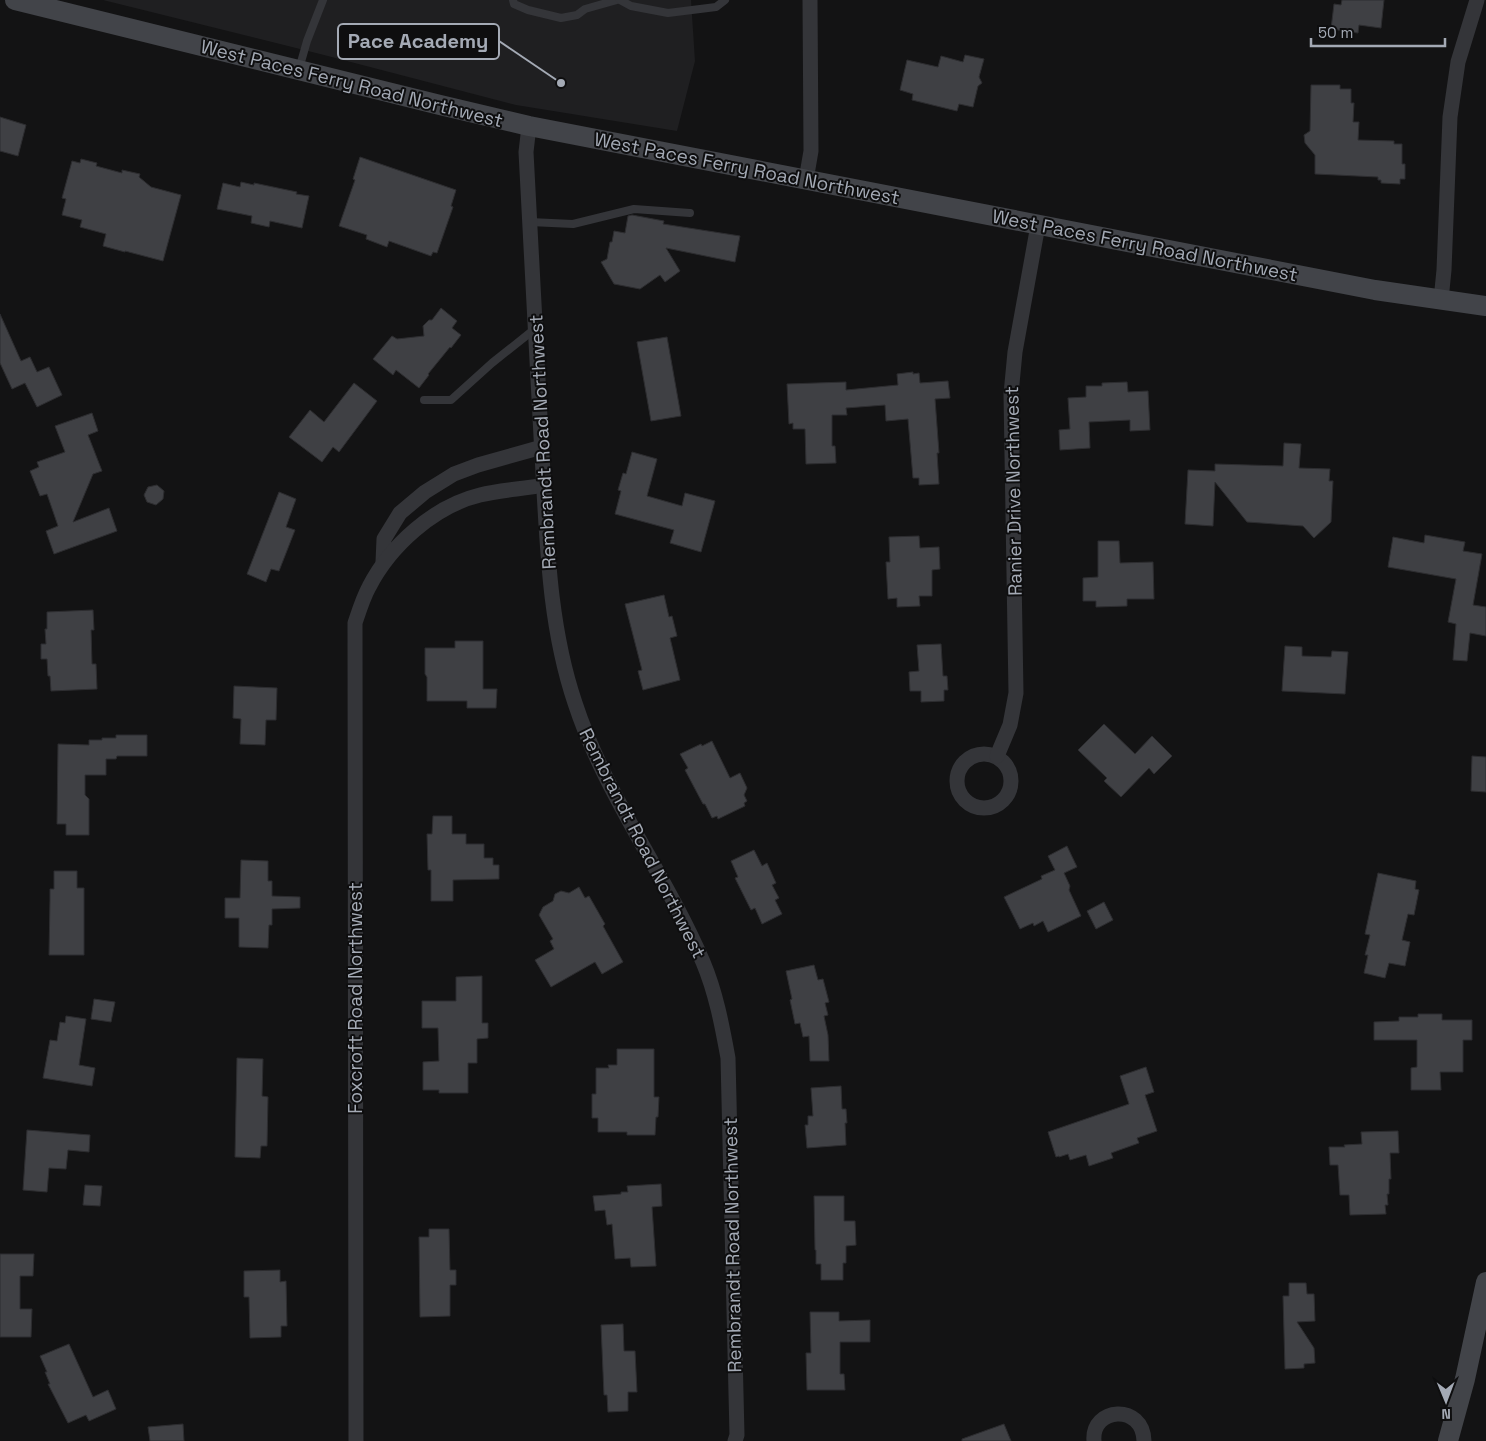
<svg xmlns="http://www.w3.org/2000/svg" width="1486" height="1441" viewBox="0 0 1486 1441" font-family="'Space Grotesk',sans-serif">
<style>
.built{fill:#1f1f21}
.building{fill:#3f4044;stroke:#2d2d30}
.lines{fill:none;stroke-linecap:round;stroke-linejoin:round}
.lane{stroke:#343539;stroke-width:8}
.street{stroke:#343539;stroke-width:15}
.secondary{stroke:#424449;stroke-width:20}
.labels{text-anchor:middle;stroke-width:4;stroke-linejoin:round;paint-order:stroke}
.street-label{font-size:19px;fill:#a4aab5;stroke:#0e0e0f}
.leader{fill:none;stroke:#a4aab5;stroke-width:2}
.callout-dot{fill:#a4aab5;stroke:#0e0e0f;stroke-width:2}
.callout{fill:#0e0e0f;stroke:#a4aab5;stroke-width:2}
.callout-label{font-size:20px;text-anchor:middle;font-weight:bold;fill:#a4aab5}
</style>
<rect width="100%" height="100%" fill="#131314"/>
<path class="built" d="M103,0h588l4,61 -18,70 -161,-26 -192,-50z"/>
<g class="building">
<path d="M1342,0h42l-3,28 -22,-3 -1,8 -27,-4 3,-25 7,1z"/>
<path d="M965,55l19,4 -5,18 3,6 -4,3 -5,21 -14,-3 -2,7 -45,-11 1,-6 -13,-4 7,-30 31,7 3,-11 22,6z"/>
<path d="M1311,85h29v4h11v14h3l-1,19h6l-1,18 36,1v3h8v20h3v15h-5v5l-19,-1v-3h-3v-3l-63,-3v-19l-10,-12 -1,-8 6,-4z"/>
<path d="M0,117l26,8 -8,31 -18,-5z"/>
<path d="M360,157l96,33 -5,16 2,1 -16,46 -4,-1 -2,4 -42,-15 -2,6 -21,-8 1,-4 -28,-9 16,-46 -2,-1z"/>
<path d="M81,159l16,4 -1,3 26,7v-3l18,4 -1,3 12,10 30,8 -18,66 -38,-10v1l-22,-6 3,-12 -26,-7 2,-7 -20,-5 4,-16 -4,-1 10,-37 8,2z"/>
<path d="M241,182l13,3v-2l43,9 -1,2 13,2 -7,32 -32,-7 -1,6 -18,-4 1,-7 -35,-7 6,-26 17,4z"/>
<path d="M632,215l32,6 -1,3 77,12 -5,26 -69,-14 14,23 -15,11 -5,-7 -20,14 -26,-5 -13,-22 6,-3 3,-17h2l2,-11 11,2 3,-17z"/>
<path d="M441,308l16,13 -5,7 9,7 -10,13 -1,-1 -22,27 1,1 -10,13 -23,-18 -3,5 -20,-16 19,-23 5,3 27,-3 -1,-10 6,-6h3z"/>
<path d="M0,314l21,47 9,-4 7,15 12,-5 13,28 -25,12 -12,-24 -13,6 -12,-26z"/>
<path d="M667,337l14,79 -30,5 -14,-79z"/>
<path d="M913,372v2l6,-1 1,10 28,-2 2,17 -15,1 4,54h-2l2,31 -20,1v-7h-6l-5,-59 -22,2 -1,-16 -39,3 1,7h-15v31h3l1,17 -30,1 -1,-35h-12v-6l-4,1 -2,-40 59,-2v8l52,-5 -1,-11z"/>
<path d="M1127,382l1,10 20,-1 2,39 -20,1v-11l-41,2 1,26 -30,2 -1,-20 11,-1 -2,-31 18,-1v-11h16v-3z"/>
<path d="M354,383l23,18 -38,51 -6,-5 -11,15 -33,-25 21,-27 14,12z"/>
<path d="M92,413l6,18 -10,4 14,36 -9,3 -20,48 36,-14 8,23 -63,23 -8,-23 12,-5 -11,-32 -7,2 -10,-25 9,-4 -2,-5 28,-10 -10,-26z"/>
<path d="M1284,443l17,1 -2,24 31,1 -1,12h4l-2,41 -17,16 -11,-12 -56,-4 -32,-40 -2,44 -28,-2 3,-54 27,1v-7l68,2z"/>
<path d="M632,452l25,7 -10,37 35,10 3,-13 30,8 -14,51 -31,-9 4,-13 -59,-16 6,-23 -3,-1 5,-17 3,1z"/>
<path d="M157,485l7,6 -1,8 -7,6 -9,-3 -3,-7 4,-8z"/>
<path d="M279,492l17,7 -10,28 9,3 -16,41 -8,-2 -5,13 -19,-8z"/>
<path d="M1425,535l40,7 -2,9 19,3 -9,51 13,2v29l-16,-3 -3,28 -14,-1 3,-36 -8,-2 8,-43 -68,-12 5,-30 31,6z"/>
<path d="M919,536l1,12 19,-1 1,22 -8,1v26h-13l1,10 -23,1v-9l-9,1 -2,-37h4l-1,-25z"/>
<path d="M1098,541h21l1,22 33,-1 1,37h-27v7l-31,1v-6h-13v-23l15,-1z"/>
<path d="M664,595l5,22 3,-1 5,20 -7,2 10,42 -37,10 -5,-19 4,-1 -17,-66z"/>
<path d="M93,610l1,20h-3l1,34h4l1,25 -46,2 -1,-15h-2l-1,-17h-6v-15h5l-1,-15h2v-17z"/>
<path d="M455,641h28v48h14l-1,19h-29v-7h-40v-24l-2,-3v-26h30z"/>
<path d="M941,644l2,32h4l1,14h-4v11l-23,1v-11h-11l-1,-19 10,-1 -2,-26z"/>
<path d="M1285,646l17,1v9l29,1 1,-6 16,1 -3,42 -63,-3z"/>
<path d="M234,686l43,2 -1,32h-10l-1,25 -25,-1 1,-25 -8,-1z"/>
<path d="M1104,724l31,30 17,-18 20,20 -18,18 -5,-6 -28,29 -17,-16 3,-3 -29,-28z"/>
<path d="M116,735h31v21h-30l-1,3h-10v16h-21v20l4,4v36h-23v-11h-9l1,-80 31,1v-5h13v-2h14z"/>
<path d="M712,741l18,37 10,-5 7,15 -3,7 3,6 -3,2 1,3 -27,13 -1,-3 -5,2 -7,-14h-2l-18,-34 3,-2 -8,-14 21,-10 1,2z"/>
<path d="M1472,756l14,1v35l-15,-1z"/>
<path d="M433,816h19v18h14v10h18v14h9v7h6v14l-46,1v21h-22v-31h-3l-1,-36h5z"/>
<path d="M1067,846l10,21 -13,6 6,13 -1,4 12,26 -33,16 -5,-11 -9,5 -1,-3 -13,6 -16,-32 38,-18 -1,-3 14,-6 -7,-14z"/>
<path d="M754,850l8,16 5,-3 9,20 -4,2 7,13 -4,2 7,14 -20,10 -7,-16 -4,2 -16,-32 3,-1 -7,-16z"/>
<path d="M241,860l27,1v20h4v15l28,1v11l-28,1v16h-3l-1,23 -29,-1v-29h-14v-20h15z"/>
<path d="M54,871h23v17h7v67h-35l1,-55v-11h4z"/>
<path d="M1378,873l38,8 -1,8 4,1 -5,25 -6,-1 -6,26 8,2 -5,24 -16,-3 -4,15 -21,-5 4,-18h-3l5,-20 -5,-1z"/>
<path d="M579,887l6,11 4,-2 16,28 -2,2 20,36 -21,12 -7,-12 -44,25 -16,-27 19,-11 -4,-8 3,-2 -14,-24 4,-8 10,-6 2,-7 6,-3 8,2z"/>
<path d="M1104,902l9,18 -17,9 -9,-18z"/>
<path d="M814,965l4,15 5,-1 6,23 -4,1 3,12 -4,1 4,19 1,26h-19l-1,-25 -6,1 -3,-14 -5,1 -5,-24 2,-1 -6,-28z"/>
<path d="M482,976v47h6v15l-11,1v24h-9v30h-29v-3h-16v-28l16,-1 -1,-33h-16v-27h34v-24z"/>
<path d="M94,999l21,3 -4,20 -20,-3z"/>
<path d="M1418,1014h24v6h30v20h-9v32h-23l1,18h-30v-22l6,-1v-27h-43v-18l25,-1v-4h19z"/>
<path d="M66,1016l20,3 -7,46 16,3 -3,18 -49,-8 7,-38 7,1 3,-19 5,1z"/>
<path d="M617,1049h37v48h5l-1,20h-2l-1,18h-28v-3h-29v-14h-6v-24h4v-26h13l-1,-3h9z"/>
<path d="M237,1058l26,1 -1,37 6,1 -1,49h-6l-1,12 -25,-1z"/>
<path d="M1146,1067l8,25 -9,3 12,36 -20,7 2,5 -28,10 2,5 -24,8 -3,-11 -16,5 -2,-6 -9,3v-1l-3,1 -8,-25 81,-28 -9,-28z"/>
<path d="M841,1086l1,23h4l1,14h-2l1,22 -39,3 -2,-23h3v-9h5l-2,-28z"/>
<path d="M27,1130l63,5 -1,17 -21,-2 -2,19 -17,-1 -2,24 -24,-2z"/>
<path d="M1398,1131l1,22h-9l1,26h-2v15h-2l1,11h-3l1,9 -36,1 -1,-20h-9l-2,-30h-8l-1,-18h16l-1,-2 18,-1 -1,-12z"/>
<path d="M661,1184l1,22 -10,1 4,59 -25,1 -1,-9 -15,1 -3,-35 -5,1 -2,-15 -10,1 -2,-15 28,-2v-2h7l-1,-6z"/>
<path d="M85,1185l17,1 -2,20 -17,-1z"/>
<path d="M814,1196h30v25h11l1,24 -10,1v17h-3v17h-22v-16h-5v-14h-1z"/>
<path d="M429,1229h20l1,41h6v15h-6v31l-30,1 -1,-80h10z"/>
<path d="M0,1254h34l-1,22h-13v33h12l-1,28h-31z"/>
<path d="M280,1270v12l6,-1 1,45h-6v11l-31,1 -1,-41h-5v-26z"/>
<path d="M1289,1283h17l1,11h7l1,27 -18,1 17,26 1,15 -11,1v4l-19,1 -2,-73h6z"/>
<path d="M810,1312h29v9l31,-1v22h-30v32h4l1,16h-38l-1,-37h5z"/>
<path d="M623,1324l1,27h11l2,41h-9v19l-20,1 -1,-17h-3l-3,-70z"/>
<path d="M69,1344l24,53 15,-7 8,19 -27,12 -3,-6 -18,8 -20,-39h2l-5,-12h2l-7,-16z"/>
<path d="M183,1424l1,17h-34l-2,-14z"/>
<path d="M1004,1424l7,17h-49v-2z"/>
</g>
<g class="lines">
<g class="lane">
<path d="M513,0l1,4 14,6 33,8 16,-3 8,-6 32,-9"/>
<path d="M620,0l11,6 37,7 48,-6 9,-7"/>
<path d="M299,69l8,-28 16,-41"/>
<path d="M530,222l43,2 61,-15 56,4"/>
<path d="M424,400h27l41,-37 44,-35"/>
</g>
<g class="street">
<path d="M529,126l-3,26c6,101 11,202 16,303 5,83 6,168 33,248 30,92 90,170 128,259 13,31 19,63 25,96l9,377 -2,6"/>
<path d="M806,180l5,-29 -1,-151"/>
<path d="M1441,300l3,-30 6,-153 8,-55 19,-62"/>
<path d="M383,562l1,-23 16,-26 25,-21 29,-18 24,-9 64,-18"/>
<circle cx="984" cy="781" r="27"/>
<path d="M997,756l13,-31 6,-32 -5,-299 4,-42 23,-127"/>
<path d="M356,1441l-1,-818c4,-12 8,-25 14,-36 21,-41 65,-81 111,-92 21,-5 43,-6 64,-10"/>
<path d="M1094,1441c-3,-34 49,-38 50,0"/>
</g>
<g class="secondary">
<path d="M15,0l425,105 89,21 846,164 111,16"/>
<path d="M1448,1441l17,-62 21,-97"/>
</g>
</g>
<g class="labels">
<g class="street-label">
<text transform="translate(352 83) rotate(14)" y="7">West Paces Ferry Road Northwest</text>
<text transform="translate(747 168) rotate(11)" y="7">West Paces Ferry Road Northwest</text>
<text transform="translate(1145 245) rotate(11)" y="7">West Paces Ferry Road Northwest</text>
<text transform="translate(542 442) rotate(-93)" y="7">Rembrandt Road Northwest</text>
<text transform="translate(1013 491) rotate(-91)" y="7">Ranier Drive Northwest</text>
<text transform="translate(643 843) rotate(63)" y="7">Rembrandt Road Northwest</text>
<text transform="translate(355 998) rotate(-90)" y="7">Foxcroft Road Northwest</text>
<text transform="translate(732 1245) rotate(-91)" y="7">Rembrandt Road Northwest</text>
</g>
</g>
<path class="leader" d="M561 83L499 41"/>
<circle class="callout-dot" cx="561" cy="83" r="5"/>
<rect class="callout" x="338" y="24" width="161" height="35" rx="5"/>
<g class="callout-label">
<text x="418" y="48">Pace Academy</text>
</g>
<g transform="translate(1446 1401) rotate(179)" stroke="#0e0e0f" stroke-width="4" paint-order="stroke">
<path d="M0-4L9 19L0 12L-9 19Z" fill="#a4aab5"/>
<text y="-8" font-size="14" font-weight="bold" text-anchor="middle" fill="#a4aab5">N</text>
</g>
<path d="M1311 38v8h134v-8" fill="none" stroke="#a4aab5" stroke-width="2.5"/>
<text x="1318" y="38" font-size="15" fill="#a4aab5" stroke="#0e0e0f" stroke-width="4" paint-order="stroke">50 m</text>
</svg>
